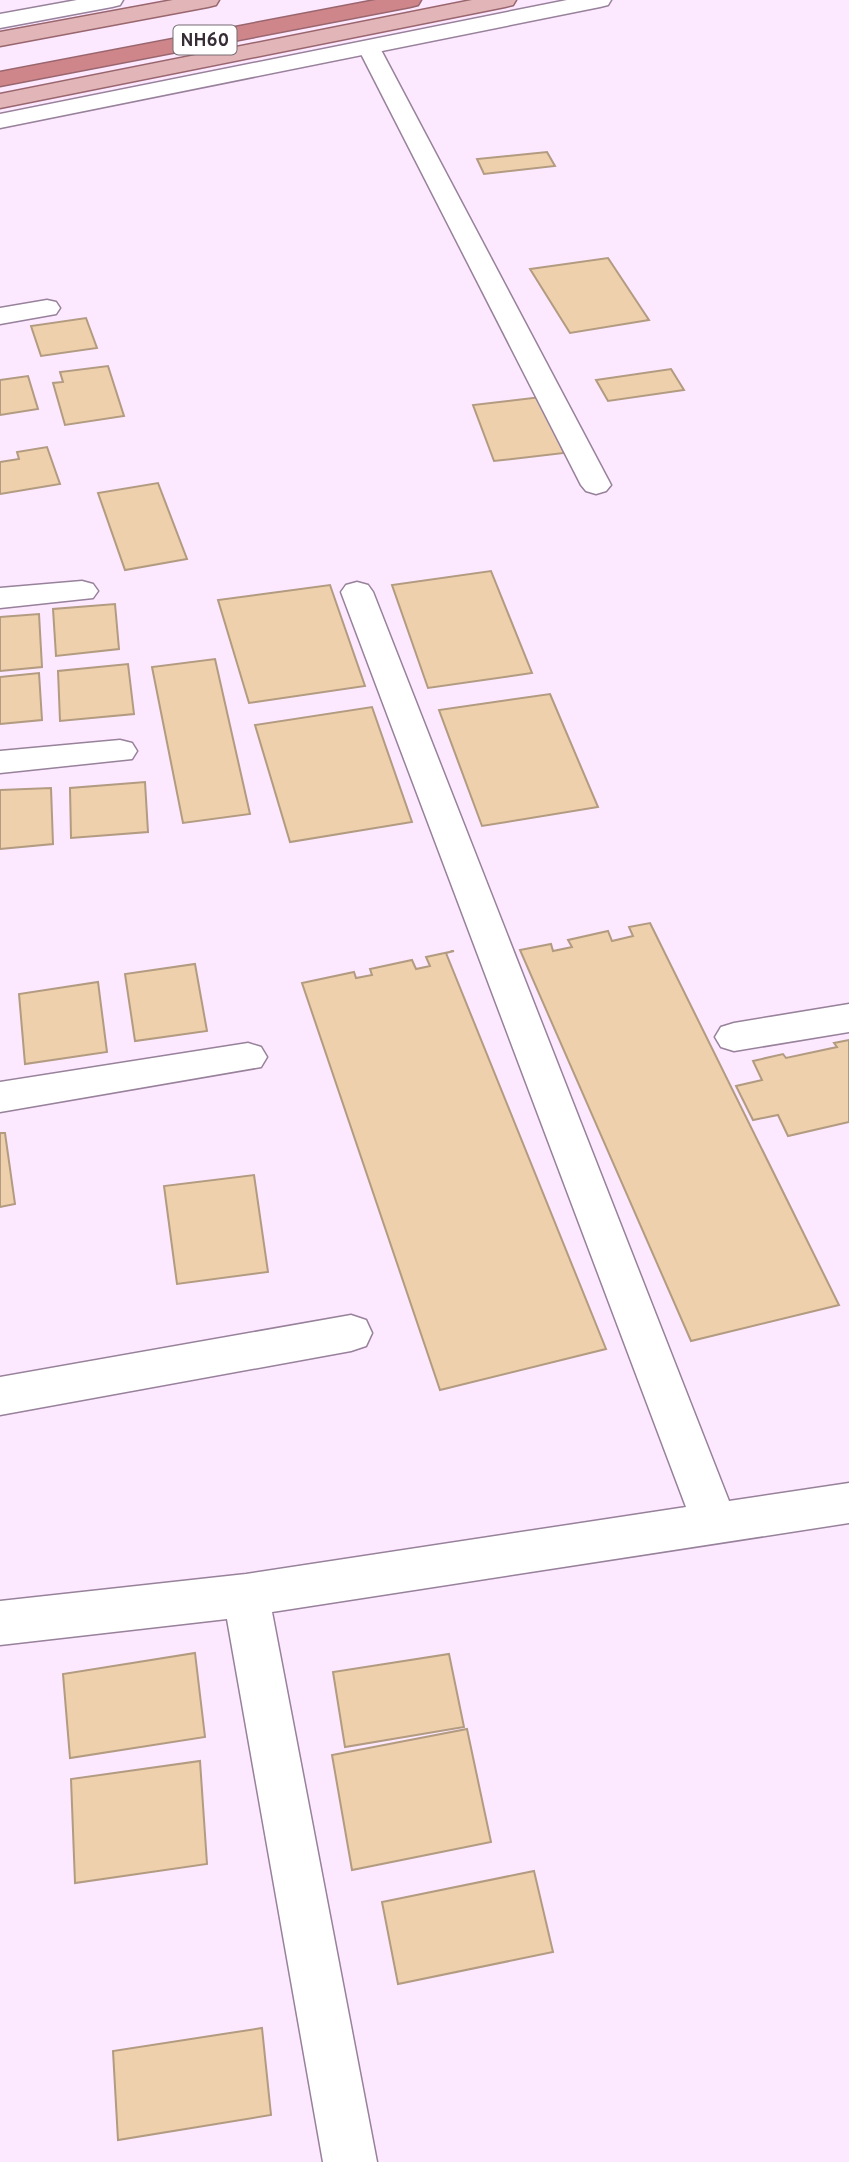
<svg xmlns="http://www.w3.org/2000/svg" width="849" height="2162" viewBox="0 0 849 2162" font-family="Overpass,sans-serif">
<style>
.building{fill:#eed0ac;stroke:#b29b80;stroke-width:2}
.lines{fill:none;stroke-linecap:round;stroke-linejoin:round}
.minor-casing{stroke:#98819b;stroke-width:3}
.tertiary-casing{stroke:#98819b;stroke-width:3}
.primary-casing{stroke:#99666d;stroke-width:3}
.motorway-casing{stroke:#99666d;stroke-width:3}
.minor{fill:#fff;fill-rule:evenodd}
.tertiary{fill:#fff;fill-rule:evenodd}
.primary{fill:#e2b6b9;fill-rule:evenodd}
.motorway{fill:#cf868b;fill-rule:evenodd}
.labels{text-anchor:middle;stroke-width:5;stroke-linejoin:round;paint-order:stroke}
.shield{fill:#fff;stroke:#726b72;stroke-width:2}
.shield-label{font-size:18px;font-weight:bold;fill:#352c36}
</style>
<rect width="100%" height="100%" fill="#fce8ff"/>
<g class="building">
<path d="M547,152l8,14 -71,8 -7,-15z"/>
<path d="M608,258l41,62 -79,13 -40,-64z"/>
<path d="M86,318l11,30 -56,8 -10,-30z"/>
<path d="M108,366l16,50 -59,9 -12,-42 10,-1 -3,-10z"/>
<path d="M671,369l13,21 -76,11 -12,-21z"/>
<path d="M28,376l10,33 -38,6v-35z"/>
<path d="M541,397l23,56 -70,8 -21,-56z"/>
<path d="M47,447l13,37 -60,10v-32l19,-3 -2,-7z"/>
<path d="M158,483l29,76 -62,11 -27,-77z"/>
<path d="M491,571l41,102 -104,15 -36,-103z"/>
<path d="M330,585l35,101 -116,17 -31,-103z"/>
<path d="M115,604l4,45 -63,7 -3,-47z"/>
<path d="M39,614l3,53 -42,4v-54z"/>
<path d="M215,659l35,155 -67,9 -31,-156z"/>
<path d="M128,664l6,50 -74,7 -2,-50z"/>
<path d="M39,673l3,47 -42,4v-47z"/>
<path d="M550,694l48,113 -116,19 -43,-116z"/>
<path d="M372,707l40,115 -122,20 -35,-117z"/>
<path d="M145,782l3,50 -77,6 -1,-50z"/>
<path d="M51,788l2,56 -53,5v-59z"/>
<path d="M650,923l189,382 -148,36 -171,-391 31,-6 2,7 19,-4 -4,-7 40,-9 4,10 21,-5 -4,-9z"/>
<path d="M454,951l-8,2 160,396 -166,41 -138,-407 52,-11 2,6 16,-3 -2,-6 42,-9 4,9 14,-3 -4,-9z"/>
<path d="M195,964l12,67 -72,10 -10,-67z"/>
<path d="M98,982l9,70 -82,12 -6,-70z"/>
<path d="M849,1040v82l-61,14 -10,-21 -25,5 -17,-34 26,-6 -9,-19 30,-7 3,4 51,-11 -3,-4z"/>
<path d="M0,1133h5l10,71 -15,3z"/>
<path d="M254,1175l14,97 -91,12 -13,-98z"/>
<path d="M195,1653l10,84 -135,21 -7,-84z"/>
<path d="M449,1654l15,73 -119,20 -12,-75z"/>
<path d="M467,1729l24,113 -139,28 -20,-115z"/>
<path d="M200,1761l7,103 -132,19 -4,-104z"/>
<path d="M534,1871l19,81 -155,32 -16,-82z"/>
<path d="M262,2028l9,87 -153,25 -5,-89z"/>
</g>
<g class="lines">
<g class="minor-casing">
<g id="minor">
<path d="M369,41l8,2 3,5 231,437 -5,6 -10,3 -10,-3 -5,-6 -223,-437 3,-5z"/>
<path d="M47,300l9,2 4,6 -4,6 -56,10v-16z"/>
<path d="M82,581l11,3 5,7 -5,7 -93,10v-20z"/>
<path d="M357,582l11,3 5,7 356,909 120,-18v40l-577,89 105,550h-54l-96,-543 -227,26v-44l246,-27 440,-67 -345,-915 5,-7z"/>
<path d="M120,740l12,3 5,8 -5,8 -132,14v-22z"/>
<path d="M849,1004v28l-115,19 -13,-4 -6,-10 6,-10 13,-4z"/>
<path d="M248,1043l13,4 6,10 -6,10 -261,45v-30z"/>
<path d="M351,1315l15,5 6,13 -6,13 -15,5 -351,64v-38z"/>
</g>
</g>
<g class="tertiary-casing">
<g id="tertiary">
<path d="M77,0h46l-3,5 -8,2 -112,21v-14z"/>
<path d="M567,0h44l-3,5 -8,2 -600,121v-14z"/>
</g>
</g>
<g class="primary-casing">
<g id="primary">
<path d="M173,0h46l-3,5 -8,2 -208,39v-14z"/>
<path d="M472,0h44l-3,5 -8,2 -505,101v-14z"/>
</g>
</g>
<g class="motorway-casing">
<path id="motorway" d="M376,0h45l-3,5 -8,2 -410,79v-14z"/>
</g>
<use href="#minor" class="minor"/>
<use href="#tertiary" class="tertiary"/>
<use href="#primary" class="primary"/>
<use href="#motorway" class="motorway"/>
</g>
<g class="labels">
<rect class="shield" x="173.5" y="25.5" width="63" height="29" rx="5"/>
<g class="shield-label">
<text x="205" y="46">NH60</text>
</g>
</g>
</svg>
